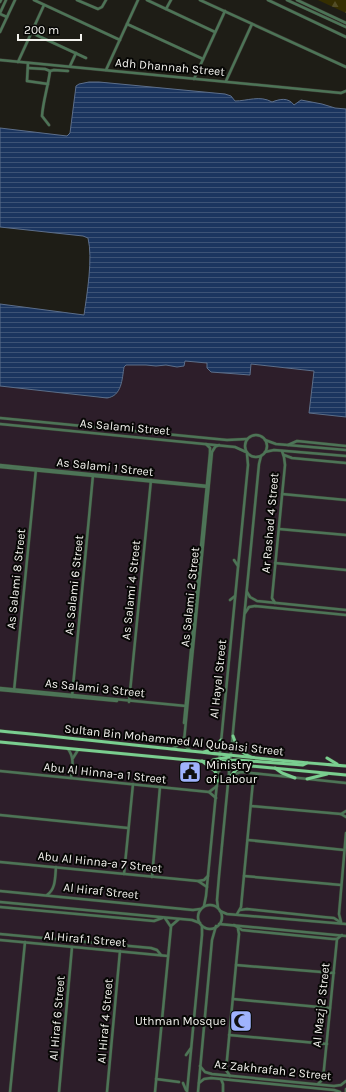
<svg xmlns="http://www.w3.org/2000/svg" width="346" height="1092" viewBox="0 0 346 1092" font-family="Karla,sans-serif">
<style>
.industrial{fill:#2d1e2a}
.forest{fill:url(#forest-firs)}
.water{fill:url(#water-rules);stroke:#5c6e8a}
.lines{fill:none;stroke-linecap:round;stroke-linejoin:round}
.minor-casing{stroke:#383730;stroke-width:3.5}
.major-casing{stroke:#383730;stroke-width:4}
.minor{stroke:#4d7457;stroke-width:2.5}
.major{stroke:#7ace90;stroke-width:3}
.labels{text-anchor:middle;stroke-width:4;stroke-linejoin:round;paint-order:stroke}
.street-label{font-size:12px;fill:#f3f2ee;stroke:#070705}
.poi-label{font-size:12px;fill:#f3f2ee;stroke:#070705;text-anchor:start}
</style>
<defs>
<pattern id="forest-firs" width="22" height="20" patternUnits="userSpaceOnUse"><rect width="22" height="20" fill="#352e01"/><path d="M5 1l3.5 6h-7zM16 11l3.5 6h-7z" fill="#534d26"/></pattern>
<pattern id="water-rules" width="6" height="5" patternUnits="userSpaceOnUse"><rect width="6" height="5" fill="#1b355f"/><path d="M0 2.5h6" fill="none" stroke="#3d5376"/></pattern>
</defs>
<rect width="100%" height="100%" fill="#1e1d16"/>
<path class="industrial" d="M185,361l22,2 43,12 1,-11 63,7 -5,42 37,4v675h-346v-706l103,12h8l5,-4 5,-9 3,-18 2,-2h20l10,1 10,-1 18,1z"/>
<path class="forest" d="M318,0h28v13z"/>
<path class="water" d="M89,82h10l126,12 6,2 4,5c12,0 25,-6 37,1 8,-3 16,-5 22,3l7,-5 21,4 13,4 11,1v308l-37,-4 5,-42 -63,-7 -1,11 -39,-3 -4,-4v-5l-22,-2 -1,5 -7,1 -11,-2 -10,1 -10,-1h-20l-2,2c-2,12 -2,29 -17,31l-107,-12v-82l84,11c3,-21 9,-57 4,-77l-5,-2 -83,-9v-99l67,8 3,-3 6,-47 3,-2z"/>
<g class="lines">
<g class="minor-casing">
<g id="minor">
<path d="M34,0l86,40"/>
<path d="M77,0l21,9 4,-2 4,-7"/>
<path d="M147,0l68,32"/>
<path d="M200,0l146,67"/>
<path d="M268,0l78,37"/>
<path d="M287,0l59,27"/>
<path d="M297,0l49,23"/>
<path d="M0,2l1,-2"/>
<path d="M166,9l5,-9"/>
<path d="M0,13l6,-13"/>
<path d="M0,14l7,3"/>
<path d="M127,24l76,35"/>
<path d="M0,32l15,-32"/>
<path d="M32,33l54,25"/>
<path d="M0,60l341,33 5,-2"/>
<path d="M18,62l26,-57"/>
<path d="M28,63l-1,18 21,3"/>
<path d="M70,66l6,-13"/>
<path d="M28,68l17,1 5,2 4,-1 14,1"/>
<path d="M106,70l32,-70"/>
<path d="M194,79l31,-68"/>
<path d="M226,81l26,-57"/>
<path d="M49,125l-7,-9c1,-15 6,-29 8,-45"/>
<path d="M0,418l227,22 20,-1"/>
<path d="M0,424l235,23 11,5"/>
<circle cx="256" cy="446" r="11"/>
<path d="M265,440l11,4 70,6"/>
<path d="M288,445l9,-4 49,5"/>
<path d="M265,452l9,-2 72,6"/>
<path d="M284,455l8,3 54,5"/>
<path d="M0,465l208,21"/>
<path d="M0,467l208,20"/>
<path d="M282,494l64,6"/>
<path d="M279,529l67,6"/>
<path d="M234,560l4,6"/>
<path d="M275,563l71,7"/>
<path d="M247,592l3,5 7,4 89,9"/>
<path d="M230,600l5,-4"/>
<path d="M275,603l-3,-5 13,-133 -1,-8 -2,-6"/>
<path d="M245,613l4,-6 6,-1 91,9"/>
<path d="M0,688l186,18"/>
<path d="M0,690l117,11"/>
<path d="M14,691l22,-222"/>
<path d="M72,697l21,-222"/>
<path d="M129,702l22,-222"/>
<path d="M184,723l26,-270v-5l-4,-4"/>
<path d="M68,749c7,9 4,19 3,29"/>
<path d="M172,749l8,-5 3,-6"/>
<path d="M191,751l-6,-5 -1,-5 28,-289 3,-5 4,-2"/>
<path d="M73,758l5,-8"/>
<path d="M0,771l209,21 7,6"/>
<path d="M219,771l6,-5 3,2 1,3"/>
<path d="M228,782l7,-8 6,-2 105,11"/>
<path d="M209,792l8,-6"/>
<path d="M251,806l90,8 5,3"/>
<path d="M341,814l5,-3"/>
<path d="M0,815l128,13"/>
<path d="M248,840l96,10"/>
<path d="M0,862l198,19 9,6"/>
<path d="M124,874l9,-90"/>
<path d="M244,876l97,9"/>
<path d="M152,877l8,-90"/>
<path d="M198,881l6,-1 4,-4"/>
<path d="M0,891l193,19 7,-1"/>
<path d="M47,895c9,-6 8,-18 9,-28"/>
<path d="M0,902l192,18 8,3"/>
<circle cx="210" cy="917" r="12"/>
<path d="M204,906l2,-10 42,-431 -1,-11"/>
<path d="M0,907l154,14 8,-3"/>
<path d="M218,908l-1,-8 2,-24 40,-412 2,-8"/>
<path d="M240,910l7,-1 76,8 11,1 6,4"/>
<path d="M220,911l7,3 119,10"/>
<path d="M237,914l4,-7 12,-126 1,-3 4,-4"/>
<path d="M341,922l-2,-8 7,-81"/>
<path d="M219,924l127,12"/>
<path d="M234,925l8,5 91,9h4"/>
<path d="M171,926l8,-7"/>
<path d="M0,934l151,14 6,2 4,5"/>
<path d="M0,940l168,16"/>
<path d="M236,965l98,8"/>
<path d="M233,999l97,9"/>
<path d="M229,1035l98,9"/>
<path d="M186,1055l5,-7"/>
<path d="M200,1066l5,6 7,2 122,12 7,-1 5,-4"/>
<path d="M230,1076l-4,-6 10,-105 3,-31 -1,-5"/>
<path d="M156,1079l23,3"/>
<path d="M221,1079l2,5v8"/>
<path d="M183,1083l3,7"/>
<path d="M199,1083l5,-4 7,-1 123,12 6,2"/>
<path d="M318,1084l5,-5 14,-140 5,-4"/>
<path d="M10,1092l15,-150"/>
<path d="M59,1092l13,-145"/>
<path d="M107,1092l13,-141"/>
<path d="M155,1092l16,-165 -6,-9"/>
<path d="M187,1092l15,-157v-9"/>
<path d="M198,1092l14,-152 4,-14"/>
<path d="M346,1092v-3"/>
</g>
</g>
<g class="major-casing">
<g id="major">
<path d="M0,731c115,11 230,26 346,35"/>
<path d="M233,736c4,12 7,16 18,21"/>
<path d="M0,742l346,33"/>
<path d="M204,752l10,-3 7,-9"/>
<path d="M327,758l10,6"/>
<path d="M213,760l16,-3"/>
<path d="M202,761l13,10 3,10"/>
<path d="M223,761l15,-1 65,5 4,-2"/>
<path d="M275,768l7,5 13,5"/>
<path d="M228,779l8,-9 11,-5"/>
<path d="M307,779l20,-5"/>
</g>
</g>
<use href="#minor" class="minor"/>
<use href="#major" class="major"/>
</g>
<defs>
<g id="civic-square" transform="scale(1.15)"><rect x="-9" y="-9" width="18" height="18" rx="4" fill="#9fb3fd" stroke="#070705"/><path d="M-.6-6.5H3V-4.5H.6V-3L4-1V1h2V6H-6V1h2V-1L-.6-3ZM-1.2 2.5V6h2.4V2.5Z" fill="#111"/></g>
<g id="mosque-square" transform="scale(1.15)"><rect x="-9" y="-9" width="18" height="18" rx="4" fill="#9fb3fd" stroke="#070705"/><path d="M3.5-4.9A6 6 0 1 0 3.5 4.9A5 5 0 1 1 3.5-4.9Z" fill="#111"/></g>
</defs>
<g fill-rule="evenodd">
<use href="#civic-square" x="190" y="772"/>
<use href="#mosque-square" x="241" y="1021"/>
</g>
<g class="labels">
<g class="street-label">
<text transform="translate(170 67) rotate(5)" y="4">Adh Dhannah Street</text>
<text transform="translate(125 427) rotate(5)" y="4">As Salami Street</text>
<text transform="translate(105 467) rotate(6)" y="4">As Salami 1 Street</text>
<text transform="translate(270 523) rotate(-85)" y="4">Ar Rashad 4 Street</text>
<text transform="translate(16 579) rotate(-84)" y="4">As Salami 8 Street</text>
<text transform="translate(74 585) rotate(-84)" y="4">As Salami 6 Street</text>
<text transform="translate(131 590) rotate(-84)" y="4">As Salami 4 Street</text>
<text transform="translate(190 597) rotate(-84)" y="4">As Salami 2 Street</text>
<text transform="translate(218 679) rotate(-84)" y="4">Al Hayal Street</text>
<text transform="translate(95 688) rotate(6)" y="4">As Salami 3 Street</text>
<text transform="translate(174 740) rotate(6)" y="4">Sultan Bin Mohammed Al Qubaisi Street</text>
<text transform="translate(105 773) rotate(6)" y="4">Abu Al Hinna-a 1 Street</text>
<text transform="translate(100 862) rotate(6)" y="4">Abu Al Hinna-a 7 Street</text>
<text transform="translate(101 891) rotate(6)" y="4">Al Hiraf Street</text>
<text transform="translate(85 939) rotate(5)" y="4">Al Hiraf 1 Street</text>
<text transform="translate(321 1005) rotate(-84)" y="4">Al Mazj 2 Street</text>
<text transform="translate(57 1018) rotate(-85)" y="4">Al Hiraf 6 Street</text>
<text transform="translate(105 1021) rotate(-85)" y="4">Al Hiraf 4 Street</text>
<text transform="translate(273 1070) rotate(6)" y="4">Az Zakhrafah 2 Street</text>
</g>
<g class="poi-label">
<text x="206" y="769">Ministry<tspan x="206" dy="14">of Labour</tspan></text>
<text x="226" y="1025" text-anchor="end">Uthman Mosque</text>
</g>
</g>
<path d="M18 34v6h63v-6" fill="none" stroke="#f3f2ee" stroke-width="2"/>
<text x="24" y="34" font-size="12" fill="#f3f2ee" stroke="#070705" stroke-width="3" paint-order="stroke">200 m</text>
</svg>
